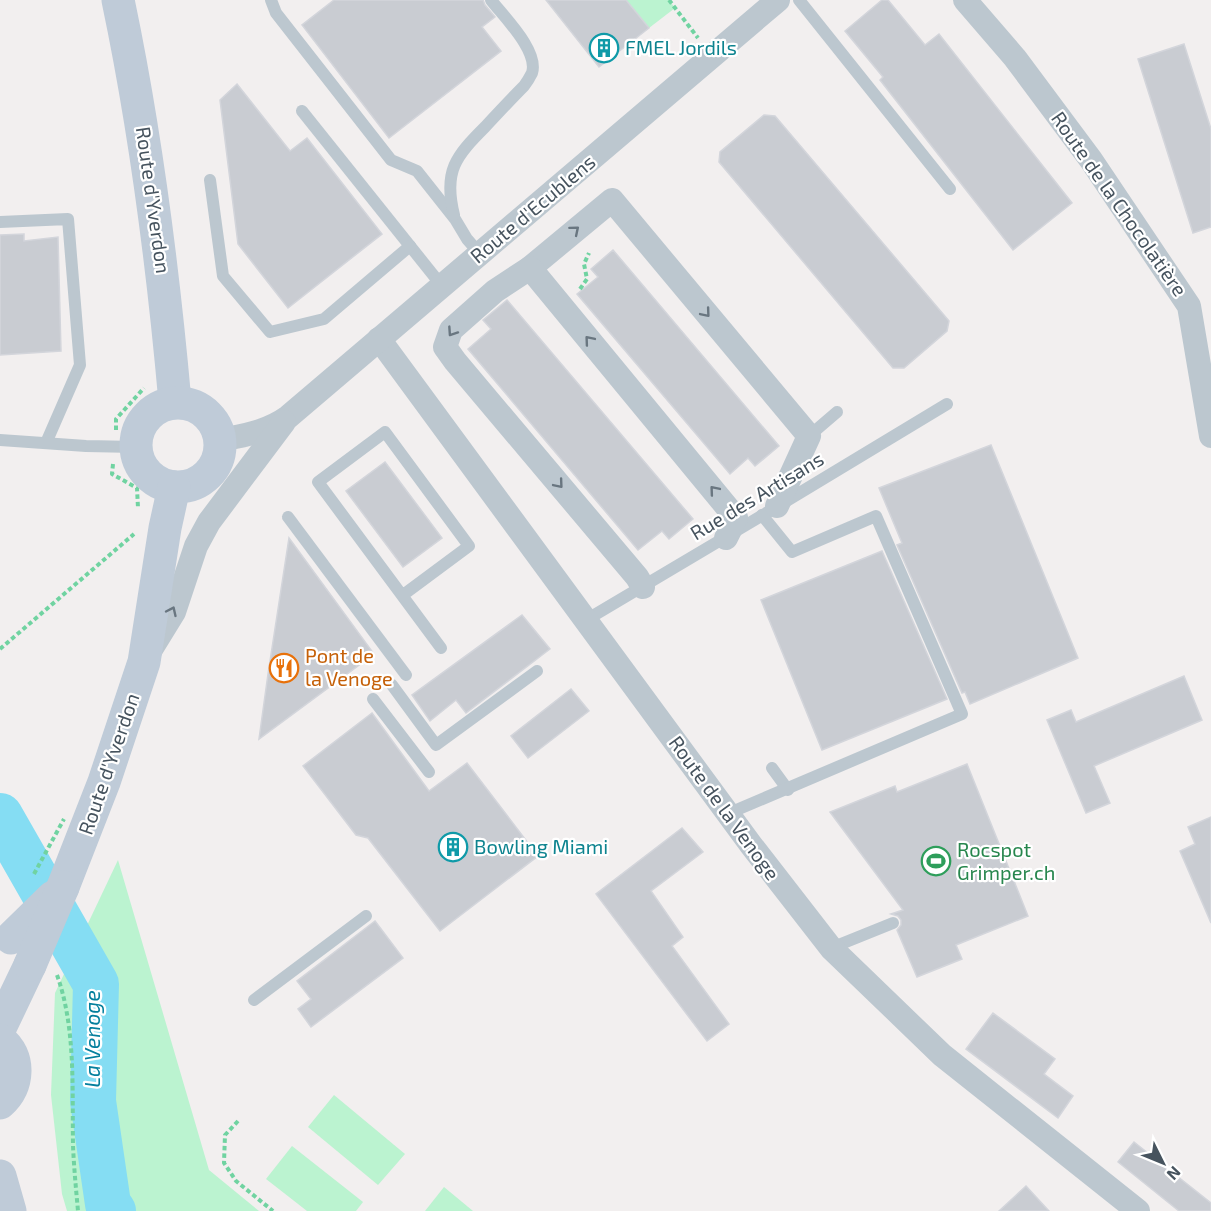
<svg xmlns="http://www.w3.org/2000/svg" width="1211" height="1211" viewBox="0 0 1211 1211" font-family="'Exo 2',sans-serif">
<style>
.green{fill:#bbf3d0}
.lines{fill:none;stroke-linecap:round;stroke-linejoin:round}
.river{stroke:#85ddf3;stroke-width:46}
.building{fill:#c9ccd2;stroke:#d3d5db;stroke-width:1.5}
.path{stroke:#70d3a1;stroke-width:4;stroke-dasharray:4.5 3;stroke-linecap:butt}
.service{stroke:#bcc7cf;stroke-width:12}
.minor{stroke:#bcc7cf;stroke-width:24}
.secondary{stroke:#bfcbd8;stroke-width:33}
.path-bridge{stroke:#70d3a1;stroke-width:4;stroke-dasharray:4.5 3;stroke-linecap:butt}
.secondary-bridge{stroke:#bfcbd8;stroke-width:33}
.oneway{stroke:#697680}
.labels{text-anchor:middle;stroke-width:4.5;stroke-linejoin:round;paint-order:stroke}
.culture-label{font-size:20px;fill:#0d838f;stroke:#fff;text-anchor:start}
.street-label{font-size:20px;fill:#46535e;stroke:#fff}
.food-label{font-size:20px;fill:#c56008;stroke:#fff;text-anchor:start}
.leisure-label{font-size:20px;fill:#27864d;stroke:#fff;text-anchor:start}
.water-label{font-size:21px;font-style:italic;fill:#047f9d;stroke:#fff}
</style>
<rect width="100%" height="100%" fill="#f2efef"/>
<g class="green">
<path d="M626,0h43l6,8 -26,20z"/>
<path d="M118,860l91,310 50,41h-192l-5,-17 -11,-99 4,-102z"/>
<path d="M334,1095l71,59 -27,31 -70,-58z"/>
<path d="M292,1146l71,56 -7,9h-49l-41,-32z"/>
<path d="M444,1187l29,24h-48z"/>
</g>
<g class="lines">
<path class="river" d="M0,816l96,168 -3,117 15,103 5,7"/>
</g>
<g class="building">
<path d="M334,0h149l2,5 10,12 -13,10 19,24 -112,87 -87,-113z"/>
<path d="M546,0h80l23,28 -50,39z"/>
<path d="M882,0h6l37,45 14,-11 133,169 -59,47 -133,-170 3,-3 -38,-46z"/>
<path d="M1184,44l27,85v98l-18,6 -55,-174z"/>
<path d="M237,84l53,67 17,-13 75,96 -94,74 -50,-64 -18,-144z"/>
<path d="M764,115l11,1 174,205 -2,10 -43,37h-11l-174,-206 1,-10z"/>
<path d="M24,234v7l34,-4 3,114 -61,4v-120z"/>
<path d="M613,250l166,196 -24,20 -7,-8 -18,16 -153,-180 21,-17 -7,-8z"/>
<path d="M507,300l186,219 -24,20 -7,-8 -24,19 -170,-201 23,-20 -8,-9z"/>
<path d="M991,445l87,213 -108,46 -5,-12 -3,1 -65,-148 5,-2 -23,-55z"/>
<path d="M385,462l57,76 -39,29 -57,-76z"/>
<path d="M289,538l85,116 -115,85 9,-65z"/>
<path d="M882,551l65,148 -125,51 -61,-150z"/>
<path d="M522,615l28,34 -84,64 -10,-13 -26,21 -18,-26z"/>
<path d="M1184,676l18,44 -108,46 16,37 -24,10 -39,-93 24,-10 5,12z"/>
<path d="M571,689l18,22 -61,47 -17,-22z"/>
<path d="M372,713l57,78 38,-28 71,93 -98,75 -72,-93 -12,-3 -53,-69z"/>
<path d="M967,764l61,152 -72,29 6,14 -45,18 -20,-47 4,-5v-5l-3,-4 -7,-2 12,-4 -73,-98 65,-26 2,6z"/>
<path d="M1211,817v106l-31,-72 15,-7 -7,-17z"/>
<path d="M682,828l21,24 -52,39 32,46 -11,9 57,78 -22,17 -111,-147z"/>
<path d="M375,921l28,37 -92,69 -13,-18 13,-10 -14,-18z"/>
<path d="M993,1013l62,46 -11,15 29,22 -15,22 -92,-69z"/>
<path d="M1134,1142l77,61v8h-32l-61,-49z"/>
<path d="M1026,1186l23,25h-50z"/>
</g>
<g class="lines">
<g class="path">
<path d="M669,0l29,38"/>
<path d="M580,289l7,-10 -3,-15 5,-11"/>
<path d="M116,430v-11l28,-31"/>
<path d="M113,464l-1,10 25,14 1,20"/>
<path d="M0,649l134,-115"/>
<path d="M57,975c19,53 15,114 16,171 1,22 3,43 5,65"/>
<path d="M238,1121l-13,14 -1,28 12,18 37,30"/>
</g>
<g class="service">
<path d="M271,0l5,13 115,147 26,11 38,48 12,20 13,15"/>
<path d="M799,0l151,189"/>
<path d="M302,111l140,175"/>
<path d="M210,180l13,96 47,56 54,-13 86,-73"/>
<path d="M454,215c-11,-44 2,-59 31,-88 13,-14 26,-28 39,-41 3,-4 6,-9 8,-13 7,-22 -28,-56 -41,-73"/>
<path d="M0,222l68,-3 12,146 -34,78"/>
<path d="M809,436l28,-24"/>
<path d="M0,440l86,6 50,1"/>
<path d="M783,503l164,-99"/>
<path d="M288,517l118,158"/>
<path d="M403,595l66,-49 -84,-114 -67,50 123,166"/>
<path d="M586,620l182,-108"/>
<path d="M392,685l44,60 101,-74"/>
<path d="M373,699l56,73"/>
<path d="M772,768l16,22"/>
<path d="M727,814l235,-100 -86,-198 -84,36 -30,-37"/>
<path d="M831,948l62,-25"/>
<path d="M254,1000l112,-84"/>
</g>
<g class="minor">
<path d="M965,0l50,58 76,102 98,146 22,130"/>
<path d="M530,268l82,-68 197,236 -32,70"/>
<path d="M379,339l372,506 80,103 111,107 196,156"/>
<path d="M221,440c24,-5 46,-8 67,-23l490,-417"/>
<path d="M643,587l-6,-10 -182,-216 -10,-14 6,-17 44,-39 35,-23 206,250 -10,20"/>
<path d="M150,651l24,-39 22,-66 13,-24 75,-100"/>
</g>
<g class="secondary">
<path d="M118,0c28,133 45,267 57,402"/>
<circle cx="178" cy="445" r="42"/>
<path d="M63,887l41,-105 40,-120 21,-134 9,-41"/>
<path d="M0,1028l30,-63"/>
<path d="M0,1040c21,16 19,46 0,63"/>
<path d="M0,1176l10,35"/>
</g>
<path class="path-bridge" d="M34,874l30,-55"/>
<g class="secondary-bridge">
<path d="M11,938l42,-41"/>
<path d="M30,965l33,-78"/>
</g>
</g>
<defs><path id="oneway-chevron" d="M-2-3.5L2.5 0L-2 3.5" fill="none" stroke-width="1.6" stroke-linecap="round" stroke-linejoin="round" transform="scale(1.5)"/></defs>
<g class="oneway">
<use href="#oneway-chevron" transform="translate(575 230) rotate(-40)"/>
<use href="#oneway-chevron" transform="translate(706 313) rotate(50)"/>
<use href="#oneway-chevron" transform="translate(452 332) rotate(124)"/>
<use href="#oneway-chevron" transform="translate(589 340) rotate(-130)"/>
<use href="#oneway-chevron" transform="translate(559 484) rotate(50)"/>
<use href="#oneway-chevron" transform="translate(714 490) rotate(-130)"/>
<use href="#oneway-chevron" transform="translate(172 611) rotate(-65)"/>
</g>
<defs>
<g id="building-ring" transform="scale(1.5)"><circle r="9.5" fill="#fff" stroke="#0f9aa8" stroke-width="1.5"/><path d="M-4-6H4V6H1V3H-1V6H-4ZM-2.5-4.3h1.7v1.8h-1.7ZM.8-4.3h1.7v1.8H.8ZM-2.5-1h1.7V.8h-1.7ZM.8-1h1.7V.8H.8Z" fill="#0f9aa8"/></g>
<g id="restaurant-ring" transform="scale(1.5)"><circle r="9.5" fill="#fff" stroke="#e8710a" stroke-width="1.5"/><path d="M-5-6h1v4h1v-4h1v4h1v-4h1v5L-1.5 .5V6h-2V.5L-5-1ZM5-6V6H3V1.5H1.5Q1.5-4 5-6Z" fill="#e8710a"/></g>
<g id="stadium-ring" transform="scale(1.5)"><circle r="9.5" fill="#fff" stroke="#2e9e5b" stroke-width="1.5"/><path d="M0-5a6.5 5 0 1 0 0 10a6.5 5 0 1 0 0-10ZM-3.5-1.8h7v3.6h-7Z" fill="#2e9e5b"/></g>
</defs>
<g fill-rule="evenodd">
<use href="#building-ring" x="604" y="48"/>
<use href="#restaurant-ring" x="284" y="668"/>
<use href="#building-ring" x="453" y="847"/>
<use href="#stadium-ring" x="936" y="861"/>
</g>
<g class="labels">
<g class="culture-label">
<text x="625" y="55">FMEL Jordils</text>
<text x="474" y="854">Bowling Miami</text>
</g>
<g class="street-label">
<text transform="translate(153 200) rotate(82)" y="7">Route d'Yverdon</text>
<text transform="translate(1119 204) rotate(55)" y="7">Route de la Chocolatière</text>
<text transform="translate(533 209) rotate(-40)" y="7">Route d'Ecublens</text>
<text transform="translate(757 496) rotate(-31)" y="7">Rue des Artisans</text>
<text transform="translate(109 764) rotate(-71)" y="7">Route d'Yverdon</text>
<text transform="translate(724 808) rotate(54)" y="7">Route de la Venoge</text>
</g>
<g class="food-label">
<text x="305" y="663">Pont de<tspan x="305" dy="23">la Venoge</tspan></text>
</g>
<g class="leisure-label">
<text x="957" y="857">Rocspot<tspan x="957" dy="23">Grimper.ch</tspan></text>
</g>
<g class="water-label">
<text transform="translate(93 1039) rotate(-90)" y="7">La Venoge</text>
</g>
</g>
<g transform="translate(1163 1163) rotate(133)" stroke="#ffffff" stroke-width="4.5" paint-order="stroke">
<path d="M0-4.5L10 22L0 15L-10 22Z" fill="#46535e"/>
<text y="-9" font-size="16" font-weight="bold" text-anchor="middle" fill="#46535e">N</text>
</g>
</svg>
